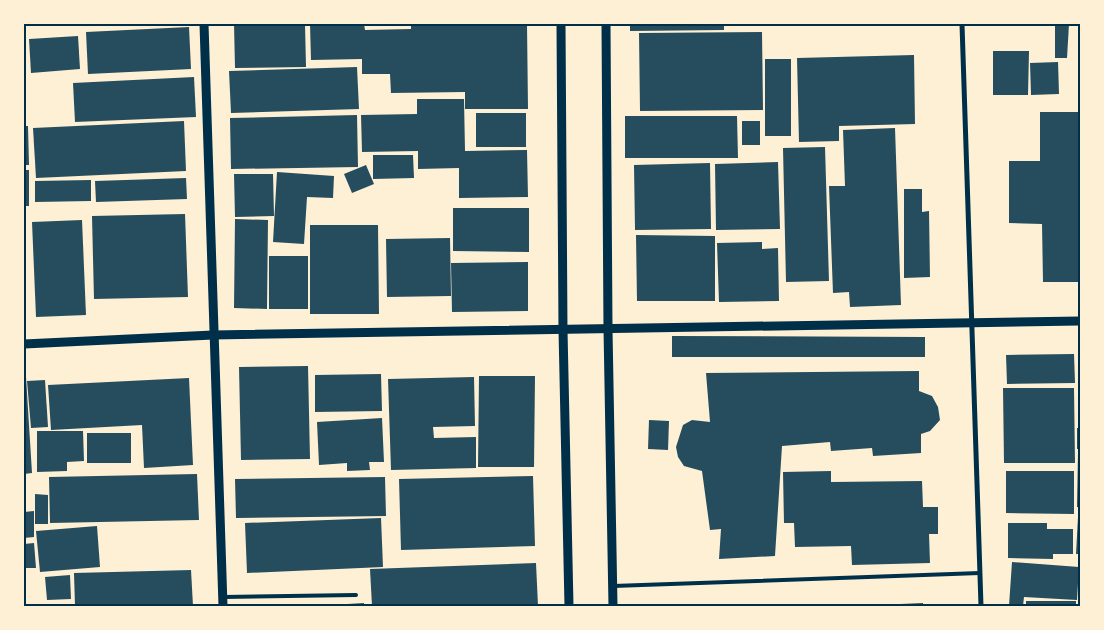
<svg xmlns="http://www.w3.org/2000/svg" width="1104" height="630" viewBox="0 0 1104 630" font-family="Jost,sans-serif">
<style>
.building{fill:#264d5e}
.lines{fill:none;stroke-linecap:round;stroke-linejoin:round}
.service{stroke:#003049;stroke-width:4}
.minor{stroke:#003049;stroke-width:5}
.tertiary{stroke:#003049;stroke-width:9}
.neatline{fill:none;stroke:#003049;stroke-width:2}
</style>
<rect width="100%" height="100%" fill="#fdf0d5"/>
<g class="building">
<path d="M234,24h71l1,43 -71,1z"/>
<path d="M310,24h54l1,6 46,-1v-5h116l1,85h-63v-17l-74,1 -1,-19h-28v-15l-51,1z"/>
<path d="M630,24h94v6l-94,1z"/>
<path d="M1055,24h14l-2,34h-12z"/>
<path d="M189,27l2,42 -103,5 -2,-42z"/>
<path d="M762,32l1,78 -123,1 -1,-78z"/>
<path d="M78,36l2,33 -49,4 -2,-34z"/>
<path d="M993,51h36l-1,44h-35z"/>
<path d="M914,55l1,69 -76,2v15l-40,1 -2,-84z"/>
<rect x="765" y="59" width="26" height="77"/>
<path d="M1058,62l1,32 -28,1 -1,-32z"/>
<path d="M357,67l2,42 -128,4 -2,-42z"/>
<path d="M194,77l2,40 -121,5 -2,-39z"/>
<path d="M417,99h47l1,52 62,-1 1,47 -69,1v-30l-41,1v-18l-56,1 -1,-37 56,-1z"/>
<path d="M1040,112h40v170h-37l-1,-58 -33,-1v-62h31z"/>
<rect x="476" y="113" width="50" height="34"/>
<path d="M357,115l1,52 -127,2 -1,-51z"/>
<path d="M625,116h112l1,42h-113z"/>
<path d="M184,121l2,50 -150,7 -3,-50z"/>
<rect x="742" y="121" width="18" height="24"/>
<path d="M24,126h4l1,39h-5z"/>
<path d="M895,128l6,177 -51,2 -1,-15 -16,1 -4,-107h16l-2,-56z"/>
<path d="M825,147l4,134 -43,1 -3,-134z"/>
<path d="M373,155h40l1,23 -41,1z"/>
<path d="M778,162l2,67 -64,1 -1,-66z"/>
<path d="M710,163l1,66 -76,1 -1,-65z"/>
<path d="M366,165l8,19 -22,9 -8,-19z"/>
<rect x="24" y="170" width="5" height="36"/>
<path d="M277,172l57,4 -1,22 -26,-1 -3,47 -31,-2z"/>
<path d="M234,174h39l1,42 -39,1z"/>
<path d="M186,178l1,21 -91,3 -1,-21z"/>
<path d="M91,180v21l-56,1v-21z"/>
<path d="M904,189h18v23l7,-1 1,66 -26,1z"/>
<path d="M453,208h76v44l-76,-1z"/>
<path d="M185,214l3,83 -94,2 -2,-83z"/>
<path d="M235,219l33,1 -1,89 -33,-1z"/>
<path d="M82,220l4,95 -50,2 -4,-95z"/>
<path d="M310,225h68l1,89h-69z"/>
<path d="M636,235l79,1v65h-78z"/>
<path d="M450,238l1,58 -64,1 -1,-58z"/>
<path d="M762,242v7l16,-1 1,53 -60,1 -2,-59z"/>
<rect x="269" y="256" width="39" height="53"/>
<path d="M528,262v49l-76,1 -1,-49z"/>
<path d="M672,336l253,1v20h-253z"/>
<path d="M1074,354l1,29 -68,1 -1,-29z"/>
<path d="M308,366l2,93 -69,1 -2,-93z"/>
<path d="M919,371v20l13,5 6,11 2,13 -10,11 -9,3v19l-48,3 -1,-8 -41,3 -1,-9 -48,4 -7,110 -56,3 2,-30 -11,1 -8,-59 -18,-5 -6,-9 -2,-10 7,-22 9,-5 18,2 -4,-49z"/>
<path d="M381,374l1,37 -67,1v-37z"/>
<path d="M479,376h56l-1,91h-56z"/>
<path d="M24,377h2l6,96 -8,1z"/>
<path d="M474,377l1,49 -42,1 1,11 42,-1v31l-85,2 -3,-91z"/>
<path d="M189,378l4,87 -49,3 -2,-43 -91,5 -3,-45z"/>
<path d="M45,380l3,47 -17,1 -4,-47z"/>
<path d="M1003,388h71l1,75h-71z"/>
<path d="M382,418l2,44h-15l1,8 -23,1v-8l-28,2 -2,-43z"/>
<path d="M649,420l20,1 -1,29 -20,-1z"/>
<rect x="1077" y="428" width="3" height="21"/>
<path d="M37,431h46l1,30 -17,1v9l-30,1z"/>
<rect x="87" y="433" width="44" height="30"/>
<path d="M1078,453h2v54h-3z"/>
<path d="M831,471v11l91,-1 1,26h15v27h-9l1,29 -78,2 -1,-19 -56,1 -1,-24h-10l-1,-51z"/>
<path d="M1006,471h68v43l-68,-1z"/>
<path d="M197,474l2,46 -149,3 -1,-46z"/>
<path d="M533,476l2,70 -134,4 -2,-71z"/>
<path d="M385,477l1,39 -150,2 -1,-39z"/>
<path d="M35,494l13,1v29h-13z"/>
<path d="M34,511v26l-10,1v-26z"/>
<path d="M1078,517h2v37h-4z"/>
<path d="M381,518l2,49 -136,6 -2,-50z"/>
<path d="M1008,523h39v6h26v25h-20v5l-45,-1z"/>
<path d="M97,526l3,41 -60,5 -4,-41z"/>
<path d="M34,543l2,25h-12v-24z"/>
<path d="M1012,562l67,5 -2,33 -53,-3 -1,9h-14z"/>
<path d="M536,563l2,43h-166l-2,-37z"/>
<path d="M191,570l2,36h-118l-1,-33z"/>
<path d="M70,575l1,24 -24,1 -2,-23z"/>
<rect x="1026" y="601" width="50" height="5"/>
<path d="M364,603v3h-33v-1z"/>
<path d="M923,603v3h-45v-1z"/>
</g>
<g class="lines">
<g class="service">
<path d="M613,586l367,-13"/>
<path d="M223,597l133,-2"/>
</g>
<path class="minor" d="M962,24l19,582"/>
<g class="tertiary">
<path d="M204,24l19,582"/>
<path d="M561,24l2,306 6,276"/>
<path d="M606,24l2,305 5,277"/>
<path d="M24,344l189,-9 867,-14"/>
</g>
</g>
<rect width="1104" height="630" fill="none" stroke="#fdf0d5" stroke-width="50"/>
<rect x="25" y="25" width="1054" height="580" class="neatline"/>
</svg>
